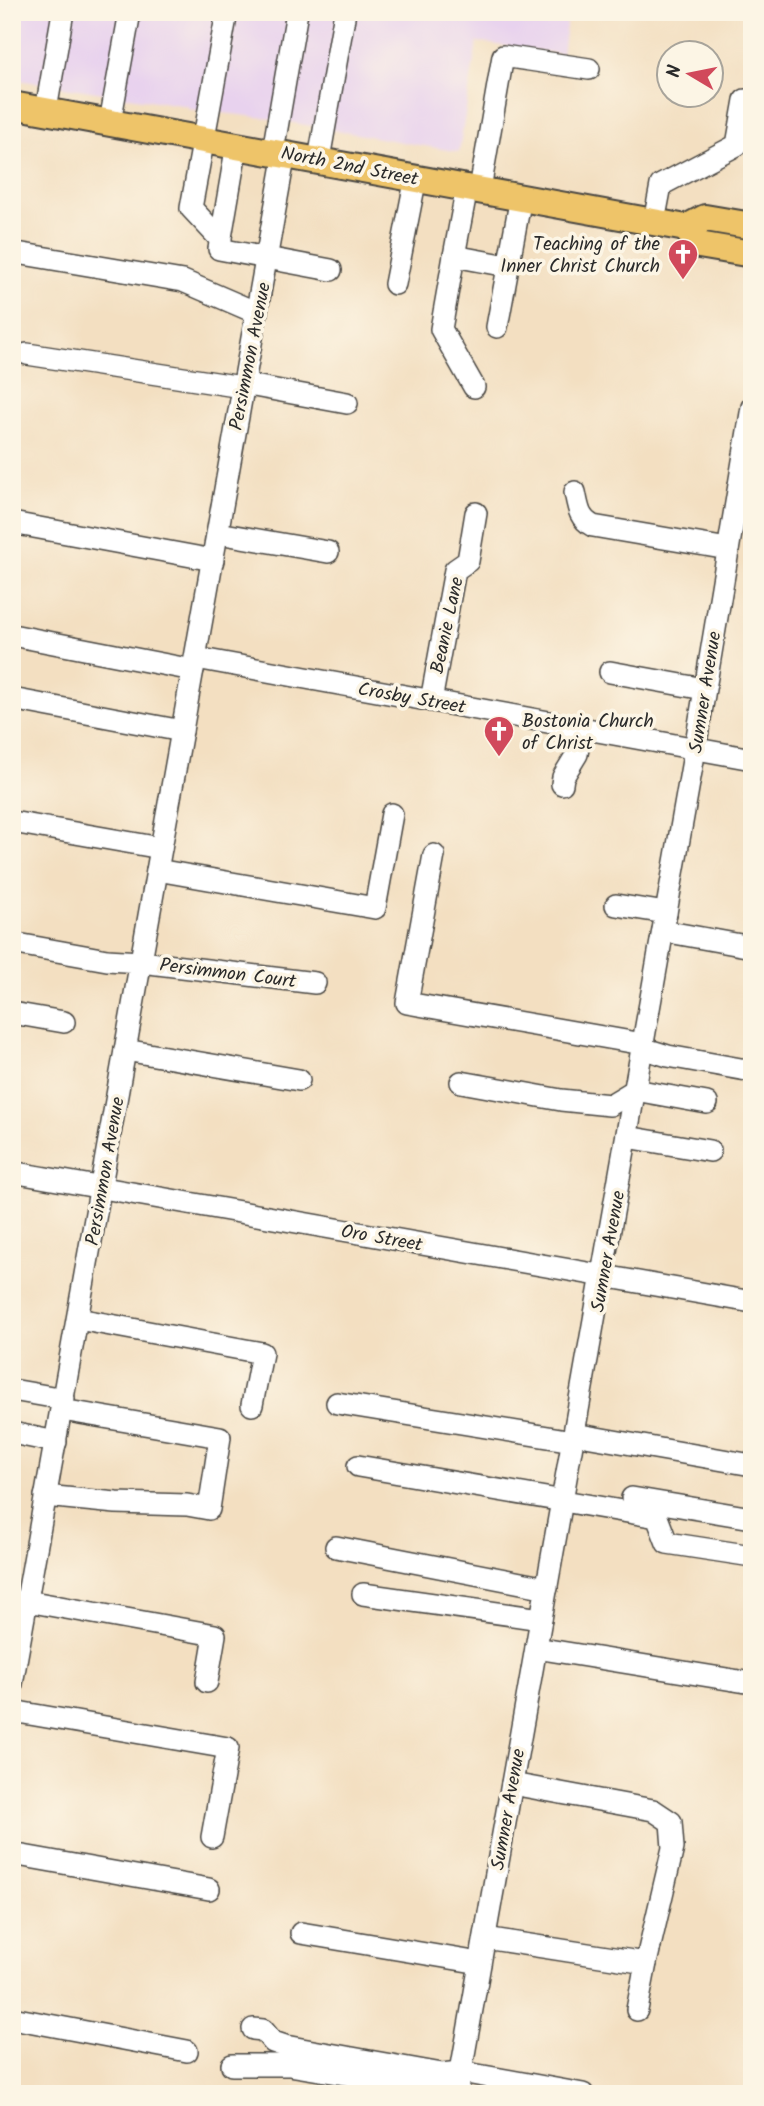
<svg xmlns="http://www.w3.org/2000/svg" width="764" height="2106" viewBox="0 0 764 2106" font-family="Kalam,sans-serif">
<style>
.built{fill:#e8d2ee}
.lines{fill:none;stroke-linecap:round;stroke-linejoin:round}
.minor-casing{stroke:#494642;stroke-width:24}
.major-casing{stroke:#494642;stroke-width:30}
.minor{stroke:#fff;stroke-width:21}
.major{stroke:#eec469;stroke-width:26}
.labels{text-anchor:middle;stroke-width:7;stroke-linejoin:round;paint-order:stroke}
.street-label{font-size:19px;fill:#2b2b2b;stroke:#fcf5e5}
.poi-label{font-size:19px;fill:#2b2b2b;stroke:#fcf5e5;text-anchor:end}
</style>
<rect width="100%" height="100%" fill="#fcf5e5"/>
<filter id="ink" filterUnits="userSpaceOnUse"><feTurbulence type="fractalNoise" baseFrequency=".0143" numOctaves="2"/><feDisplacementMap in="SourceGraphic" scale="14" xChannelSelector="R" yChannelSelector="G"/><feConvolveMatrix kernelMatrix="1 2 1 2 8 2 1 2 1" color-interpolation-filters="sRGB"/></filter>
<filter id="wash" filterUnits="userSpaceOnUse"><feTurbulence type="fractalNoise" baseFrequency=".00686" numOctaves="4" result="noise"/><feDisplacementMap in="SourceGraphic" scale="28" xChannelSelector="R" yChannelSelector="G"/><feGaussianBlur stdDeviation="1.57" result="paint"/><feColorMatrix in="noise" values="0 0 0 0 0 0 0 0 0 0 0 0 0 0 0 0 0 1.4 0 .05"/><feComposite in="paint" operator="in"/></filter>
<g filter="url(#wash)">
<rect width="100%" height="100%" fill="#f3dfc1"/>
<path class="built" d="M12,12h556l-6,42 -85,-12 -18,110 -193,-34 -78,-9v-3l-176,-27z"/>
</g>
<g filter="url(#ink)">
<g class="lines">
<g class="minor-casing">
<g id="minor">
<path d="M46,110l17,-98"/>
<path d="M110,122l20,-110"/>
<path d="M237,144l-18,105 112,21"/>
<path d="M273,151l24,-139"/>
<path d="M319,159l26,-147"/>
<path d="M480,189l23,-133 86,13"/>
<path d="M654,222l7,-37 76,-40 8,-45"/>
<path d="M221,240l-30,-32 36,-196"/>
<path d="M17,253l166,28 74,32"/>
<path d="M454,256l13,-69"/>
<path d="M395,284l21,-107"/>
<path d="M497,327l24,-130"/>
<path d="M27,354l215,33 12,-1 93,17"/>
<path d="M474,387l-33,-58 13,-73 54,10"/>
<path d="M575,492c3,15 4,27 18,34l135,23"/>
<path d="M12,523l201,37"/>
<path d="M218,533l110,19"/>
<path d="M12,635l181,35"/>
<path d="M196,658l556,101"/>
<path d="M610,672l94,17"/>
<path d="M12,699l170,32"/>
<path d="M431,701l24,-131 13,-9 8,-48"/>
<path d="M562,784l1,-7 14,-23 5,-26"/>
<path d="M12,822l149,26"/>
<path d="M434,855l-27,148 236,41"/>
<path d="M157,870l218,38 17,-94"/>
<path d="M616,905l50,8"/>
<path d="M663,931l89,16"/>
<path d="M12,943l95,17 34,2 174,21"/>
<path d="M12,1013l52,9"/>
<path d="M642,1048l26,8 84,15"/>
<path d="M125,1050l174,30"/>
<path d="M461,1082l100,18 49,5 25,-15"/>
<path d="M635,1090l72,13"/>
<path d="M627,1137l83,14"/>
<path d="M12,1172l740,130"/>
<path d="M78,1319l184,34 -10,52"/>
<path d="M12,1390l52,9"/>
<path d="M337,1403l236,38"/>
<path d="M12,1433l44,9"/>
<path d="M574,1434l178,31"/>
<path d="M358,1466l299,51 10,26 85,13"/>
<path d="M45,1496l71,7 71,2 22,4 11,-72 -158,-27"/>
<path d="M632,1498l120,20"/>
<path d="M336,1547l211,41"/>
<path d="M363,1594l178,25"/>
<path d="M27,1601l188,34 -8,47"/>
<path d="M536,1648l216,35"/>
<path d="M12,1684l273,-1531"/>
<path d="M12,1711l216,37 -16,89"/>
<path d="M12,1854l197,35"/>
<path d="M301,1933l179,30"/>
<path d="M485,1938l161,25 27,-115 -2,-26 -18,-12 -141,-26"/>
<path d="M637,2010l9,-47"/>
<path d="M12,2018l175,33"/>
<path d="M253,2029l10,1 10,12 12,4 157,28 19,-2 122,22"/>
<path d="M232,2065h57l166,27"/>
<path d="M457,2094l238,-1345 57,-342"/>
</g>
</g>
<g class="major-casing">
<g id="major">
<path d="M12,105l674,123 19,-10 47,8"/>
<path d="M686,228l13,17 53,9"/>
</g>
</g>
<use href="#minor" class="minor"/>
<use href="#major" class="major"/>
</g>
</g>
<defs>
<g id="church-pin" transform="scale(1.575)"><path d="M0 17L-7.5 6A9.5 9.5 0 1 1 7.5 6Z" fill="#d1495b" stroke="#fcf5e5"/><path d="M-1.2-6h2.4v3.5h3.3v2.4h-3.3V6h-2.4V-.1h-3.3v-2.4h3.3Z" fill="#fff"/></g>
</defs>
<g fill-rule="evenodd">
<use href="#church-pin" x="683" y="254"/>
<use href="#church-pin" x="499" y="731"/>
</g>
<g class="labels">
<g class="street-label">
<text transform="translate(350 165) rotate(11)" y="7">North 2nd Street</text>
<text transform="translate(249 356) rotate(-79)" y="7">Persimmon Avenue</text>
<text transform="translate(446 625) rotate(-78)" y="7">Beanie Lane</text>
<text transform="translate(704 692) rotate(-81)" y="7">Sumner Avenue</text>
<text transform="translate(412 697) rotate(10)" y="7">Crosby Street</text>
<text transform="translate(228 972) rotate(7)" y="7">Persimmon Court</text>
<text transform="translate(104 1171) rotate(-80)" y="7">Persimmon Avenue</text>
<text transform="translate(382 1237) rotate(10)" y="7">Oro Street</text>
<text transform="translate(607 1251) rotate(-80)" y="7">Sumner Avenue</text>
<text transform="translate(507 1809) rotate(-80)" y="7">Sumner Avenue</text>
</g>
<g class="poi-label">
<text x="660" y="250">Teaching of the<tspan x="660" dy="22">Inner Christ Church</tspan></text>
<text x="522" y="727" text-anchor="start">Bostonia Church<tspan x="522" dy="22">of Christ</tspan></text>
</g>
</g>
<rect width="764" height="2106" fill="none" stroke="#fcf5e5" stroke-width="42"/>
<g transform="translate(690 74) rotate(280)"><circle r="33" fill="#fcf5e5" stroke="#a8a49b" stroke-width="2"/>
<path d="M0-5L12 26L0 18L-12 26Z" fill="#d1495b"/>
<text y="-10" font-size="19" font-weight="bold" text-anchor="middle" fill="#2b2b2b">N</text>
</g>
</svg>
